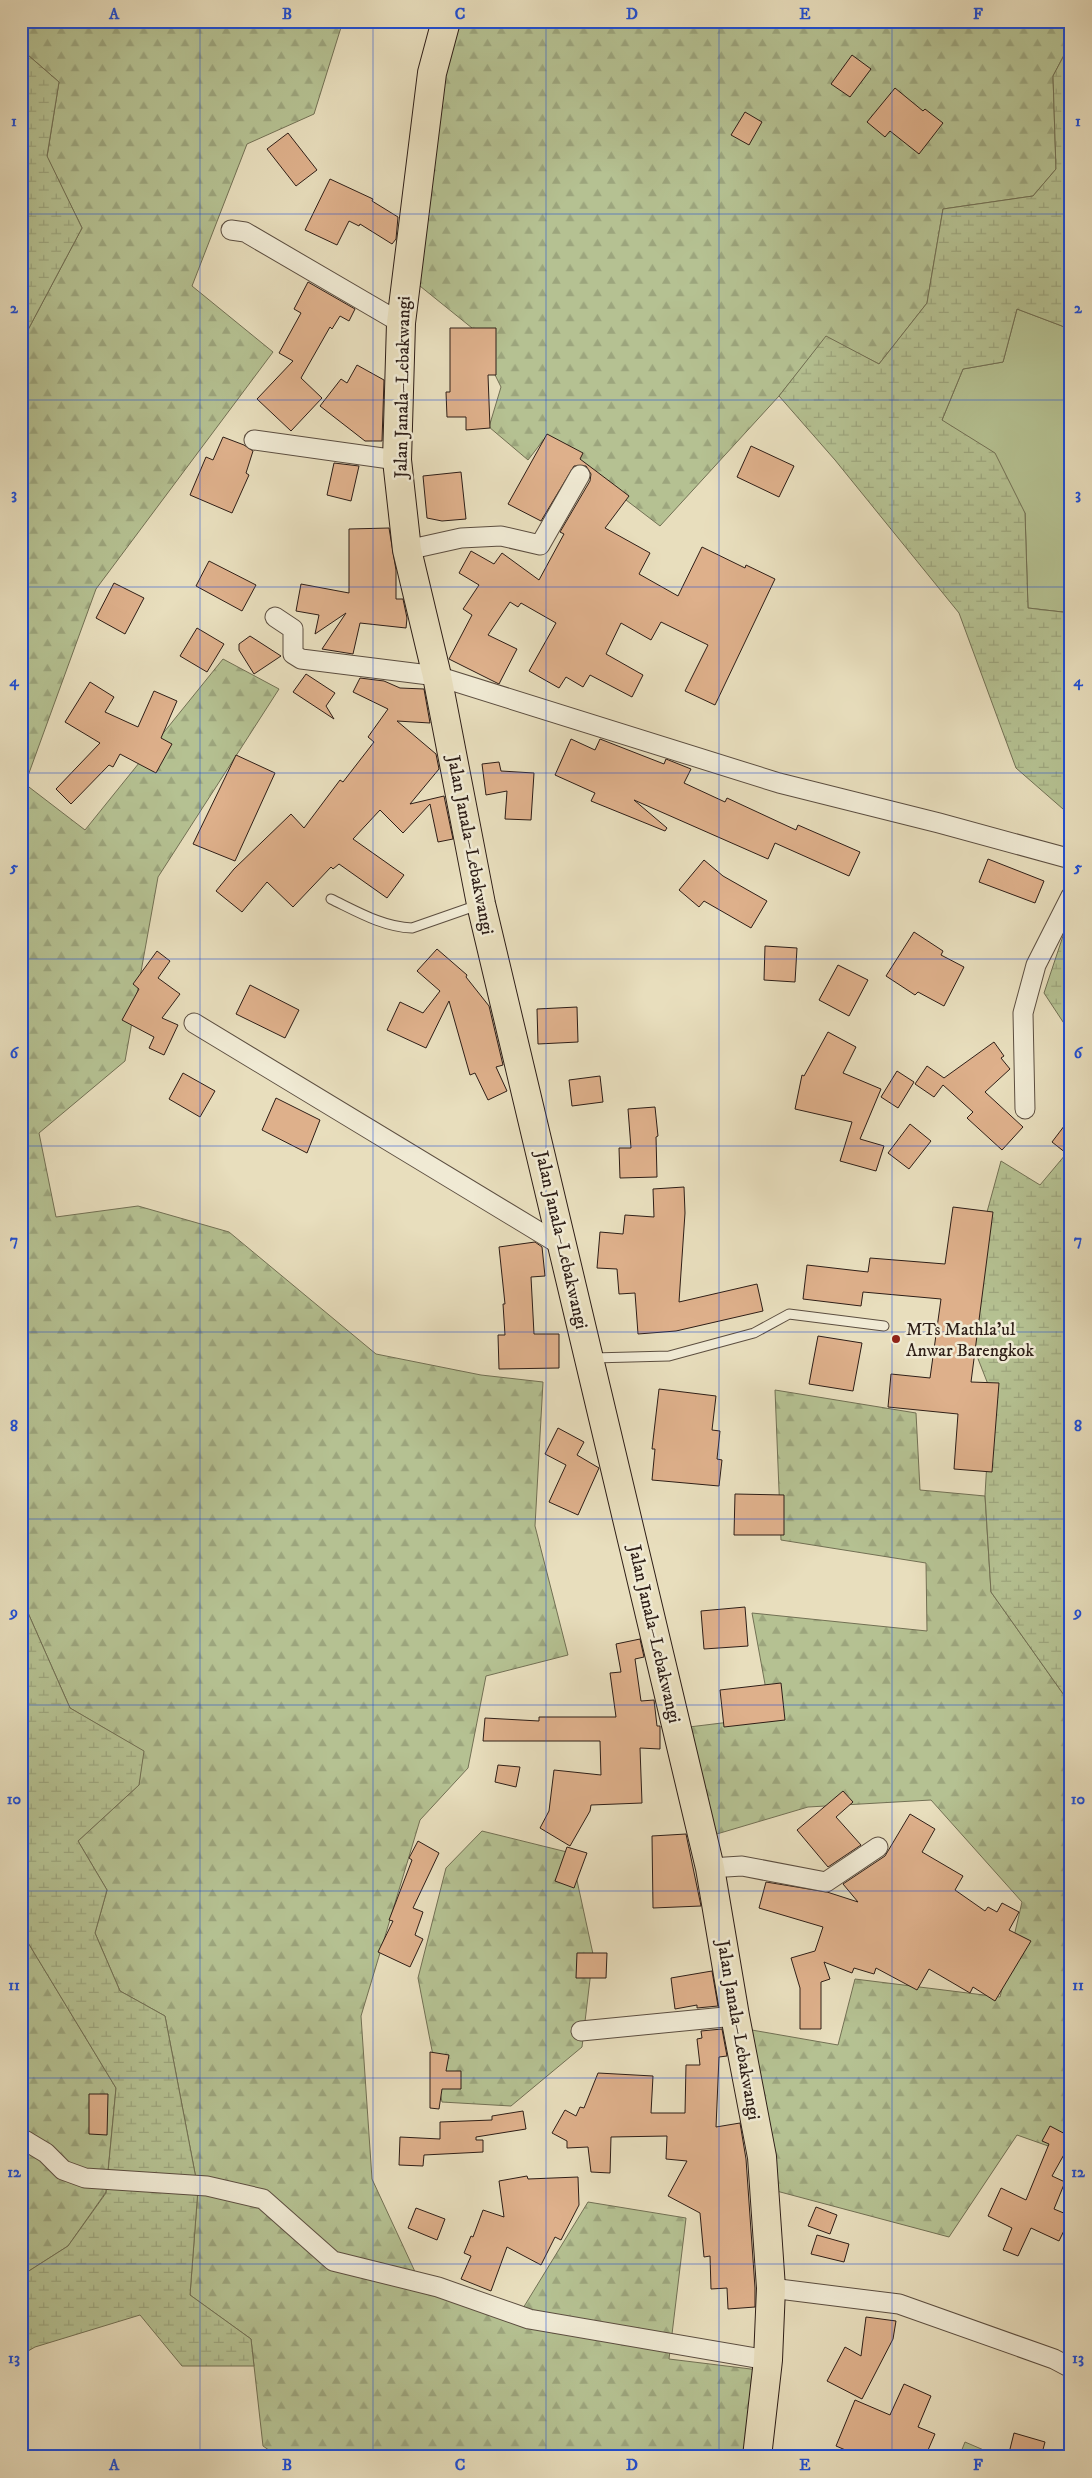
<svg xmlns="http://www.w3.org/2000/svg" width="1092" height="2478" viewBox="0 0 1092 2478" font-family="'IM FELL DW Pica',serif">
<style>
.grass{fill:#b5c192;stroke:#727054}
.forest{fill:url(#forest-firs);stroke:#727054}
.wetland{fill:url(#wetland-marsh);stroke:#727054}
.building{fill:#deb08b;stroke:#2e1e17}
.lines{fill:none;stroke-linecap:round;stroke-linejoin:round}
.service-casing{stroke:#5c4e40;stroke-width:11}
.minor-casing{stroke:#5c4e40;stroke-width:21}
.primary-casing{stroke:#2e1e17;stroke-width:30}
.service{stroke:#f0ead4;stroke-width:9}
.minor{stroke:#f0ead4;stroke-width:19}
.primary{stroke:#e8debd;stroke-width:28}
.grid{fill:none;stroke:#1d4ed8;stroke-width:1;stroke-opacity:0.55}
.poi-dot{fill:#8f2418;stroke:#f0ead4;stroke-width:2}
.labels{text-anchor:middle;stroke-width:5;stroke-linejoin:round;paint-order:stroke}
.street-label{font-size:18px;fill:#2e1e17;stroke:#f0ead4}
.poi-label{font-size:18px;fill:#2e1e17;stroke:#f0ead4;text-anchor:start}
.neatline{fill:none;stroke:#1d4ed8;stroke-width:2}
.grid-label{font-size:16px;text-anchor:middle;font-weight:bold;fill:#1d4ed8}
</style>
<defs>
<pattern id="forest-firs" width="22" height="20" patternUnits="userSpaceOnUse" patternTransform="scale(1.25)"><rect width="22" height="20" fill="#b5c192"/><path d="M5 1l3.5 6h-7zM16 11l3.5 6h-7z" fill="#9ca57d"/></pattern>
<pattern id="wetland-marsh" width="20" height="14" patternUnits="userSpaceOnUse" patternTransform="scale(1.25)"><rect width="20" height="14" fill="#b5c192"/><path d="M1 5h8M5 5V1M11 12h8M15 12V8" fill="none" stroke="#9ca57d"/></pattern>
</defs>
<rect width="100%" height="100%" fill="#e8debd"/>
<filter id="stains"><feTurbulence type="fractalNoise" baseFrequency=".004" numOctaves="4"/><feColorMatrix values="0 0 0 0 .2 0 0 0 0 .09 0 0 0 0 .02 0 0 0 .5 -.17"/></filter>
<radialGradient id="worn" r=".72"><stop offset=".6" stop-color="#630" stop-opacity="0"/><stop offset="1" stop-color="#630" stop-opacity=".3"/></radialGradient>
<path class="grass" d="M1017,309l45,17 9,7v280l-43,-5 -3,-95 -83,-93 21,-51 40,-7z"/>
<g class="forest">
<path d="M21,21h322l-29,93 -67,30 -55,142 81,66 -177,237 -71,195 60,46 138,-171 56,30 -121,188 -33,184 -86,72 17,84 82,-11 91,26 147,122 105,21 62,7 -8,144 33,129 -82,21 -18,92 -48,52 -59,196 11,163 45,97 100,42 71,-116 98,16 -17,141 98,12 -18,86h-470l-16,-11 -12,-107 -61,-44 8,-106 -33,-173 -45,-25 -25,-58 12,-43 -29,-49 61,-56 4,-34 -73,-43 -49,-111v-1254l61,-115 -35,-71 12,-75 -38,-33z"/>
<path d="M446,21h625v21l-18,34 3,93 -23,27 -90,13 -16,94 -48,61 -53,-27 -47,59 -119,130 -115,-88 -17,22 -39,-33 12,-40 -29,-59 -57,-46z"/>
<path d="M775,1390l141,23 4,77 65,6 6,96 80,113v449l-54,-19 -68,102 -180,-48 -23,-160 92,16 17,-66 145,18 22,-95 -91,-102 -123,7 -98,29 -21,-109 82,-10 -19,-104 175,18 -1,-68 -145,-23z"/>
<path d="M482,1831l89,22 22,101 -11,93 -71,59 -69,-4 -24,-124 28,-110z"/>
<path d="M21,1931l95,157 -10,104 -38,54 -47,30z"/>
<path d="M965,2442l35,15h-41z"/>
</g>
<g class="wetland">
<path d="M1071,42v291l-9,-7 -45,-17 -14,53 -40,7 -21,51 53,33 30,60 3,95 43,5v203l-55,-48 -57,-155 -124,-153 -56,-64 47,-60 53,28 48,-61 16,-94 90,-13 23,-27 -3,-93z"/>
<path d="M21,49l38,33 -12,74 35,72 -61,115z"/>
<path d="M1071,912v122l-27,-41z"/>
<path d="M1071,1148v557l-80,-113 -6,-97 6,-103 -25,-64 21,-116 14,-51 39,24z"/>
<path d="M21,1597l49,111 74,43 -5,34 -61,56 29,49 -12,43 25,58 45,25 33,173 -8,106 61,44 3,27h-72l-42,-51 -105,32 -14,8v-79l47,-30 38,-53 10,-105 -95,-157z"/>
</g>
<g class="building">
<path d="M852,55l19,14 -21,28 -19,-13z"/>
<path d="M895,88l28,23 2,-2 18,14 -24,31 -29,-23 -5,6 -18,-15z"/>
<path d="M745,112l17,10 -13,23 -18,-10z"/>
<path d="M288,133l29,37 -21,16 -29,-37z"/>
<path d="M330,179l43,20 -1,2 26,16 -2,22 -4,5 -32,-20 -1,2 -10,-5 -12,24 -32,-15z"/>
<path d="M308,282l47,27 -6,12 -9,-5 -8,13 -2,-2 -29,51 21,20 -31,33 -34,-32 36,-38 -14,-8 22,-40 -7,-4z"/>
<path d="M450,328h46v47h-8l2,53 -24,2v-13h-19l-1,-25h4z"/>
<path d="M357,365l27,15 -2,61h-17l-45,-35 21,-27 6,4z"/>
<path d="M547,434l36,19 -3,6 49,37 -24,32 45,25 -11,21 39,22 24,-49 43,21 1,-3 29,14 -60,126 -30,-14 23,-46 -47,-23 -10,18 -30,-17 -15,31 37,21 -11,22 -42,-22 -7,12 -17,-10 -7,11 -30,-17 27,-48 -35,-20 -3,4 -8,-5 -22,33 29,14 -18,35 -50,-25 23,-44 -9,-6 16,-24 -20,-12 12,-22 23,13 8,-11 37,27 25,-46 -4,-2 30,-51 1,-7 -5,-8h-12l-33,55 -33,-17z"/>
<path d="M223,437l21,8 9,6 -7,22 3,2 -17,38 -42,-18 16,-38 7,3z"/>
<path d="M751,446l43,20 -15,31 -42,-20z"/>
<path d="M334,463l25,3 -8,35 -24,-6z"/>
<path d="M461,472l5,47 -24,2 -15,-3 -4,-42z"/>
<path d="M389,528l7,42v29h7l4,19 -1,10 -46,-5 -7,31 -31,-5 24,-36 -31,21 4,-19 -23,-4 5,-27 48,9v-64z"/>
<path d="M209,561l47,24 -14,26 -46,-25z"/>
<path d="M114,583l30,15 -19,36 -29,-16z"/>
<path d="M197,628l27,16 -17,28 -27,-16z"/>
<path d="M250,636l31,20 -27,18 -15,-24v-6z"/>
<path d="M306,674l29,19 -9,13 8,13 -41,-27z"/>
<path d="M360,678l24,3 16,7 24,1 6,34 -33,-2 39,33 3,15 -29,35 34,-8 9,43 -15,3 -8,-38 -27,29 -23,-23 -27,29 51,36 -17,23 -48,-34 -6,5 -2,-2 -38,40 -26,-25 -25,30 -26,-21 18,-22 57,-55 13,14 36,-48 3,2 31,-40 -6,-5 20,-28 -35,-17z"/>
<path d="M90,682l24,15 -9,15 33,15 16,-36 23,10 -16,37 11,6 -16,29 -36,-19 -7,13 -4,-2 -38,39 -15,-15 44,-46 -35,-21z"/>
<path d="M571,739l24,11 5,-11 64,25 2,-5 25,10 -7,14 41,19 2,-4 69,32 2,-5 62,27 -11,24 -74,-33 -7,16 -134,-59 33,28 -2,3 -74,-30 4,-8 -40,-18z"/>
<path d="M236,755l39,18 -40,88 -42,-17z"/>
<path d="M499,762l2,9 33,2 -3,47 -26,-1 2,-28 -21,4 -4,-31z"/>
<path d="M988,859l56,22 -9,22 -56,-21z"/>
<path d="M704,860l19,16 44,25 -16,27 -47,-27 -5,6 -20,-17z"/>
<path d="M914,932l29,19 -2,4 23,12 -20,39 -26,-14 -3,3 -29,-19z"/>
<path d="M765,946l32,2 -2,34 -31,-2z"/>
<path d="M437,949l30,26 -1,2 23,29 14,59 -7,2 11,24 -19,9 -13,-27 -5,2 -21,-74 -23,47 -39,-18 13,-28 23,11 17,-22 -23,-20z"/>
<path d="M157,951l13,10 -12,17 22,16 -18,24 16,7 -14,30 -15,-7 5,-11 -32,-17 17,-31 -6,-5z"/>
<path d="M838,965l30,15 -19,36 -30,-16z"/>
<path d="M250,985l49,25 -14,28 -49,-24z"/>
<path d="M577,1007l1,35 -40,2 -1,-35z"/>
<path d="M828,1032l28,15 -13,26 38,16 -21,50 24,7 -8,25 -36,-10 12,-39 -57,-13 7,-34 2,1z"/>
<path d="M994,1042l10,14 -3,2 9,11 -25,23 38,35 -21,23 -35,-32 6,-6 -30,-27 -9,12 -19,-13 12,-18 17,12z"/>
<path d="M897,1071l17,11 -16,26 -17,-11z"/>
<path d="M183,1073l32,18 -15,26 -31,-18z"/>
<path d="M600,1076l3,26 -31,4 -3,-26z"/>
<path d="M276,1098l44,22 -13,33 -45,-23z"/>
<path d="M655,1107l3,29 -2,1 1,40 -37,1 -1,-30h12l-3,-39z"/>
<path d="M1071,1117v40l-19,-15z"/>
<path d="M910,1124l21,17 -22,28 -21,-16z"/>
<path d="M684,1187l1,26 -6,89 78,-18 6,27 -87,20 -38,3 -3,-41 -16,1 -2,-25 -20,-1 3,-36 23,2 2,-19 29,2 -1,-28z"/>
<path d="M953,1207l40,5 -22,170 28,1 -7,89 -38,-3 4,-55 -70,-7 3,-33 39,4 11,-79 -78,-7 -2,14 -58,-7 4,-34 61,7 2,-14 75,6z"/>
<path d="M535,1242l7,5 3,29 -14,1 3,57h25v34l-60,1 -1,-34h7l-2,-31h2l-6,-57z"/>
<path d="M818,1336l44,7 -9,48 -44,-7z"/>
<path d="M659,1389l57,7 -4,34 8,1 -3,28 5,1 -3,26 -67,-6 3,-31h-3z"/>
<path d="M558,1428l26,14 -7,13 22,13 -21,47 -29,-13 17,-37 -21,-11z"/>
<path d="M735,1494l49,1v40h-50z"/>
<path d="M745,1607l3,39 -44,3 -3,-38z"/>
<path d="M640,1639l4,18 -9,2 6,42 13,-1 3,26h3v23l-20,-1 2,55 -51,2 -1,6 -20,35 -30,-18 9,-17 5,-41 47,5 -1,-34h-117l2,-23 54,3v-4h77l-6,-44 11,-1 -5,-28z"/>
<path d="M781,1683l4,37 -61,7 -4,-37z"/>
<path d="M498,1765l22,2 -4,20 -21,-5z"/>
<path d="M843,1791l10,11 -17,15 25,28 -33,22 -31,-37z"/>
<path d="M910,1814l25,15 -13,23 41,24 -8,14 30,21 3,-4 9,5 5,-9 17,9 -10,18 22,11 -36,60 -22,-14 -3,6 -41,-24 -12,21 -41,-22 -2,6 -20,-6 -2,5 -28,-11 6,17 -9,3v47h-21v-41l-9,-30 24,-7 8,-24 -64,-19 7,-26 61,10 31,10 -15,-18 42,-28z"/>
<path d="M686,1834l15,72 -48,2 -1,-72z"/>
<path d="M418,1841l21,12 -26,55 10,4 -8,23 8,4 -13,28 -32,-15 15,-31 -4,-1 23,-60 -3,-2z"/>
<path d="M567,1847l20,6 -13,35 -19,-7z"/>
<path d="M577,1953h30l-1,25h-30z"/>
<path d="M712,1971l6,35 -21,2v-3l-22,4 -4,-31z"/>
<path d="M722,2029l5,27 -8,1 -3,70 24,-4 6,36 9,129v19l-27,2 -1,-21 -16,1 -1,-33 -6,1 -4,-44 -32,-17 19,-35 -21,-2 1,-23 -56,1 -1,36 -19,-1 -3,-25 -21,1v-7l-15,-8 13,-23 11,6 4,-9 4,1 14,-35 55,3 -2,37h34l1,-48h14l-3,-26 5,-1 -1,-7z"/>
<path d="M430,2052l19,3 -3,16h15v18h-19l-3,20 -9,-1z"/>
<path d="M89,2094h19l-1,41 -18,-1z"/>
<path d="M523,2111l3,18 -50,8v3h7v12l-59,3 -1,11 -24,-1 1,-28 40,2v-17l52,-2v-4z"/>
<path d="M1050,2126l21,11v5l-19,34 13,6 -11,27 17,7 -12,25 -28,-13 -13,28 -15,-6 9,-22 -24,-12 13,-28 25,12 23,-56 -7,-3z"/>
<path d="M527,2176l1,3 50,-2 1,28 -18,35 -6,-3 -14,28 -34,-18 -16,44 -30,-12 10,-23 -7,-3 7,-17 2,1 10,-27 21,7 -5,-36z"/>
<path d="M816,2207l21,8 -7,19 -22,-8z"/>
<path d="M416,2208l29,11 -8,21 -29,-12z"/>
<path d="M817,2235l32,9 -5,18 -33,-8z"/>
<path d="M866,2317l30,4 -3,18 -31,60 -35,-18 18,-34 16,9z"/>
<path d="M904,2384l27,12 -13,31 17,7 -10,23h-63l-26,-11 19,-46 35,15z"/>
<path d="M1014,2433l31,9 -4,15h-33z"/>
</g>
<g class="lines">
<g class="service-casing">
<g id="service">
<path d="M331,899c25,12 52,28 81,29l66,-23"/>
<path d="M593,1358l76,-2 85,-23 35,-19 95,12"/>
</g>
</g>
<g class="minor-casing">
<g id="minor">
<path d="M231,230l14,2 156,91"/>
<path d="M254,440l143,20"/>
<path d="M407,550l54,-12 40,-2 39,9 40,-70"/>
<path d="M275,617l18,12v25l8,5 136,17 342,107 160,40 132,36"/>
<path d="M194,1023l370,224"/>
<path d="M1025,1109l-2,-96 13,-48 35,-69"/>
<path d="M710,1868l32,-2 84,16 52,-35"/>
<path d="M581,2031l154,-15"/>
<path d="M21,2138l25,15 17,17 22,8 122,8 56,13 70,62 105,26 91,32 239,41"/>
<path d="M771,2288l128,16 155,55 17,9"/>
</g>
</g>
<g class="primary-casing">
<path id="primary" d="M446,21l-14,52 -31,250 -4,137 10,90 30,126 44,228 229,964 25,148 27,141 9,131 -3,72 -11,97"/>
</g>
<use href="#service" class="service"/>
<use href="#minor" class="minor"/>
<use href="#primary" class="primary"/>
</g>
<path class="grid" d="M200,21v2436M373,21v2436M546,21v2436M719,21v2436M892,21v2436M21,214h1050M21,400h1050M21,587h1050M21,773h1050M21,959h1050M21,1146h1050M21,1332h1050M21,1519h1050M21,1705h1050M21,1891h1050M21,2078h1050M21,2264h1050"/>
<circle class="poi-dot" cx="896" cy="1339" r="5"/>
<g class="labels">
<g class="street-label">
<text transform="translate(402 387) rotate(-89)" y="6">Jalan Janala–Lebakwangi</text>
<text transform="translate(471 845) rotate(79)" y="6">Jalan Janala–Lebakwangi</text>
<text transform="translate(562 1240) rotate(77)" y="6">Jalan Janala–Lebakwangi</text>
<text transform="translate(655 1634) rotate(77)" y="6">Jalan Janala–Lebakwangi</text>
<text transform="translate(739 2030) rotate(80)" y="6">Jalan Janala–Lebakwangi</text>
</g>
<g class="poi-label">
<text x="906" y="1335">MTs Mathla'ul<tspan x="906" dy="21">Anwar Barengkok</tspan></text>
</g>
</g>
<rect width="1092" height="2478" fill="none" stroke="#e8debd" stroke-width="55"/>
<rect x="28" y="28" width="1036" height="2422" class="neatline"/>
<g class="grid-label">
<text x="114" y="19">A</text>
<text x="287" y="19">B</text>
<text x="460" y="19">C</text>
<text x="632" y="19">D</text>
<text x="805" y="19">E</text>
<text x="978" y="19">F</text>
<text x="14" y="126">1</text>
<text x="1078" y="126">1</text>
<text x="14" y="313">2</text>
<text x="1078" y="313">2</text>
<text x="14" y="499">3</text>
<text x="1078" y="499">3</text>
<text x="14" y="686">4</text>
<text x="1078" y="686">4</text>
<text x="14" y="872">5</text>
<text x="1078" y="872">5</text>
<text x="14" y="1058">6</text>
<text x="1078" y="1058">6</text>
<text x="14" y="1245">7</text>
<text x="1078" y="1245">7</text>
<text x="14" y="1431">8</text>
<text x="1078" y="1431">8</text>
<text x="14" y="1617">9</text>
<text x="1078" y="1617">9</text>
<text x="14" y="1804">10</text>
<text x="1078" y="1804">10</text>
<text x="14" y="1990">11</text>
<text x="1078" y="1990">11</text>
<text x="14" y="2177">12</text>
<text x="1078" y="2177">12</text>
<text x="14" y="2363">13</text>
<text x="1078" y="2363">13</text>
<text x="114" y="2470">A</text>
<text x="287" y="2470">B</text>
<text x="460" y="2470">C</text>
<text x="632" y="2470">D</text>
<text x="805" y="2470">E</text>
<text x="978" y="2470">F</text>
</g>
<rect width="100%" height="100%" filter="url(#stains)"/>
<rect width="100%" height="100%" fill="url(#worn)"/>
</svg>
